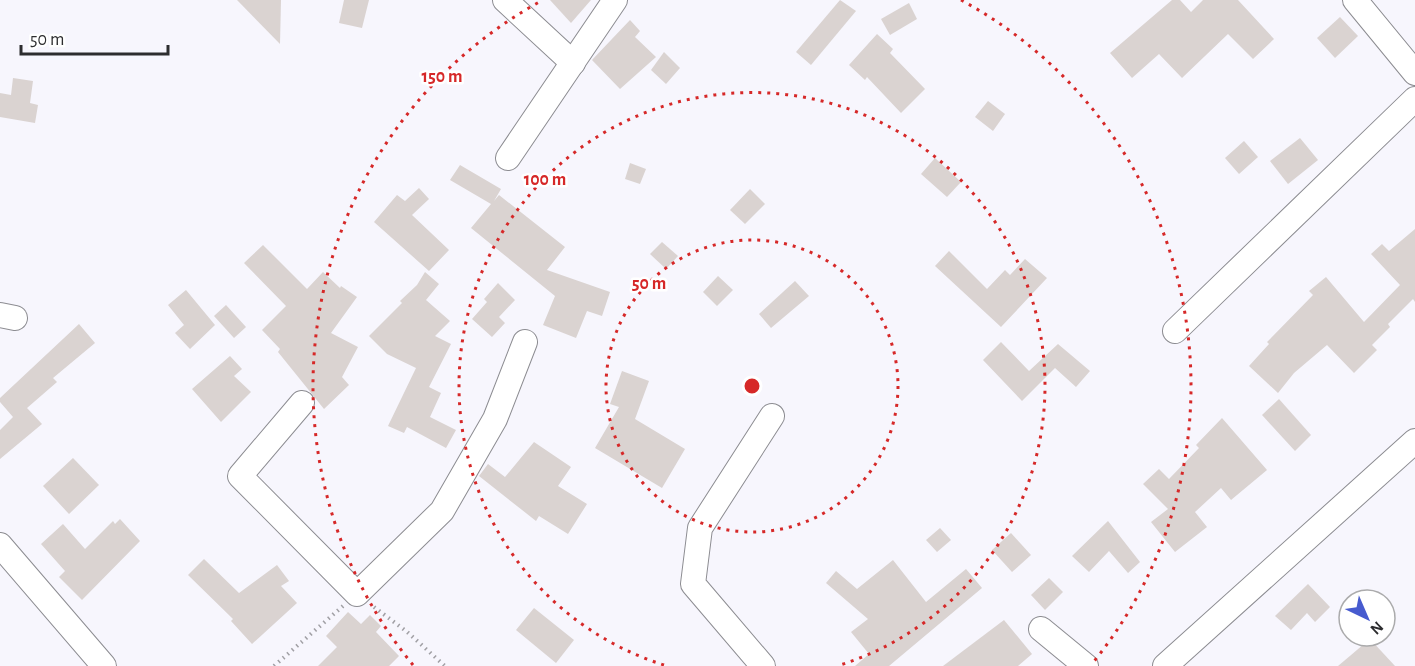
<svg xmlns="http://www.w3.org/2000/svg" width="1415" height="666" viewBox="0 0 1415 666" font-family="'Alegreya Sans',sans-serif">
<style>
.building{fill:#dad3d1}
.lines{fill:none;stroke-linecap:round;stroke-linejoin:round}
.minor-casing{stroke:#8c8c91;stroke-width:26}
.path{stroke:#a1a0a5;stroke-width:4;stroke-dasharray:1.5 4.5;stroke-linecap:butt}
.minor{stroke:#fff;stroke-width:24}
.ring{fill:none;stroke:#d62828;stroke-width:3;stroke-dasharray:3 6}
.centre{fill:#d62828;stroke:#fff;stroke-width:3}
.ring-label{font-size:18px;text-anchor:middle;font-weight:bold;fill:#d62828;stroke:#fff;stroke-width:5;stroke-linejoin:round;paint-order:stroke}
</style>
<rect width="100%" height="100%" fill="#f7f6fd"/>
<g class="building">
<path d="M237,0h44l-1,44z"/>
<path d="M344,0h25l-7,28 -23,-5z"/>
<path d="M550,0h41l-20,23z"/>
<path d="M840,0l16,11 -45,54 -15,-13z"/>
<path d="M1172,0h8l11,12 12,-12h35l36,39 -21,20 -25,-25 -46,44 -23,-24 -27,24 -22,-25z"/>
<path d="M909,3l8,16 -27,16 -9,-16z"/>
<path d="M1340,17l18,19 -23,22 -18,-20z"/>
<path d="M630,20l10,11 -5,6 21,20 -36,32 -28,-29z"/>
<path d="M877,34l16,15 -3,4 35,36 -24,24 -34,-36 -2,3 -16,-15z"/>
<path d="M664,52l16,16 -14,16 -15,-14z"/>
<path d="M13,78l20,3 -3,22 8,2 -3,18 -35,-6v-24l11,2z"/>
<path d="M988,101l17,13 -12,17 -18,-14z"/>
<path d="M1300,138l18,22 -30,24 -18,-23z"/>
<path d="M1244,141l14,16 -19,17 -14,-16z"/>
<path d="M935,158l26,24 -14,15 -26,-23z"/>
<path d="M630,163l16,6 -6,15 -15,-5z"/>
<path d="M460,165l41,24 -7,12 5,-6 66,52 -18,23 63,22 -8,24 -15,-5 -11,27 -33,-13 12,-29 -84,-68 20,-24 -41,-24z"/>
<path d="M419,188l10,11 -17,16 37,35 -20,21 -55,-49 23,-27 8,6z"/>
<path d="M750,189l15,15 -20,20 -15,-14z"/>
<path d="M1415,229v73l-2,-3 -25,25 2,3 -18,18 5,5 -23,23 -27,-28 -33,28 -16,20 -29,-27 20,-22 -2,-2 46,-47 -4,-4 17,-14 38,45 36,-37 -29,-31 11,-10 7,7z"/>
<path d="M662,242l16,14 -12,13 -16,-15z"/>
<path d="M263,245l44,44 16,-17 17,16 1,-2 16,11 -26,36 27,14 -16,30 7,8 -25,24 -46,-57 2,-3 -18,-19 24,-24 -42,-43z"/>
<path d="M949,251l38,38 18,-19 5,5 15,-16 22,19 -46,49 -66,-61z"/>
<path d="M425,272l14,12 -13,16 24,21 -15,15 16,8 -22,43 12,6 -11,24 26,13 -10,18 -39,-21 -3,6 -16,-7 28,-58 -29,-14 -18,-18 33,-33 -2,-2 17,-16z"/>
<path d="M718,276l15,14 -16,16 -14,-14z"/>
<path d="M795,281l14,15 -38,32 -12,-14z"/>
<path d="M498,283l17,17 -16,17 6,6 -13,14 -20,-18 15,-17 -3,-3z"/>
<path d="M186,290l29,35 -25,24 -15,-16 9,-8 -16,-20z"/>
<path d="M226,305l20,22 -12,11 -20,-22z"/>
<path d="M79,324l16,19 -42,35 4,4 -30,26 15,16 -42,35v-29l13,-13 -13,-15v-4z"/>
<path d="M1001,342l28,29 29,-27 32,27 -14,16 -21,-19 -33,33 -39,-41z"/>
<path d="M230,356l12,13 -8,7 17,16 -30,30 -29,-33z"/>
<path d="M622,371l27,10 -14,38 50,30 -23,39 -67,-40 24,-41 -9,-3z"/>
<path d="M1279,399l32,36 -16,16 -33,-36z"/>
<path d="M1222,418l45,52 -36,30 -10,-12 -26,24 12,15 -32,25 -24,-30 17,-13 -25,-25 16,-15 10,10 30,-31 -3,-3z"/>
<path d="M534,442l37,25 -13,19 29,18 -19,30 -29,-18 -3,5 -57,-45 9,-12 17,13z"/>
<path d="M73,458l26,27 -30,29 -26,-28z"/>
<path d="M120,519l20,22 -58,59 -23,-23 6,-6 -24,-27 22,-20 22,25 28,-28 2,3z"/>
<path d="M1108,521l32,41 -12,11 -19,-22 -20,21 -17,-16z"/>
<path d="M940,528l11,12 -14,12 -11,-12z"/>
<path d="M1011,533l20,22 -19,17 -20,-22z"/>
<path d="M204,559l35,34 38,-28 12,16 -8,5 16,17 -45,41 -21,-23 2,-2 -45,-44z"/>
<path d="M893,560l33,42 40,-33 16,19 -93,78h-34l14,-12 -18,-22 17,-13 -42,-36 10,-12 21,18z"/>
<path d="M1049,578l14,14 -18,18 -14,-15z"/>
<path d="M1308,584l22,23 -15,15 -8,-9 -16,17 -16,-14z"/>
<path d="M534,608l40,32 -18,23 -40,-33z"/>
<path d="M348,612l13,12 9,-9 11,11 -5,6 23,24 -10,10h-71l19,-19 -11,-11z"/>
<path d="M1004,620l28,34 -14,12h-75z"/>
<path d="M1370,639l25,27h-57z"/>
</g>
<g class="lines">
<g class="minor-casing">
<g id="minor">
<path d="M505,0l68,63"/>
<path d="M1355,0l60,73"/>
<path d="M508,158l107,-158"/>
<path d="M0,315l15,3"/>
<path d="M1175,331l240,-232"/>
<path d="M302,403l-62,73 117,118 85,-83 53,-92 30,-77"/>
<path d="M0,545l104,121"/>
<path d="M1041,629l45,37"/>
<path d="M763,666l-70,-82 7,-56 72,-112"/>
<path d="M1165,666l250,-225"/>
</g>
</g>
<g class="path">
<path d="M374,607l32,24 39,35"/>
<path d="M274,666l69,-60"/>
</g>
<use href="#minor" class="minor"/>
</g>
<g class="ring">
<circle cx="752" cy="386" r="146"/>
<path d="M664 665A293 293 0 1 1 840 665"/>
<path d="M413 665A439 439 0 0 1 543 0M961 0A439 439 0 0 1 1091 665"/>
</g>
<circle cx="752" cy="386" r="9" class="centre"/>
<g class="ring-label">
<text x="442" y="82">150 m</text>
<text x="545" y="185">100 m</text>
<text x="649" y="289">50 m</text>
</g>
<g transform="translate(1367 618) rotate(136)"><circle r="28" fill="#ffffff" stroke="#ababac" stroke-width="1.5"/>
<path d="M0-4.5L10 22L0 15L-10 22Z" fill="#475bcf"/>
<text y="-9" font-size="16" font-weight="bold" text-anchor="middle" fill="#2d2d2f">N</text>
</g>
<path d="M21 45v9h147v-9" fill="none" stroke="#2d2d2f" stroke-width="3"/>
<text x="30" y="45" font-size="18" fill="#2d2d2f" stroke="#ffffff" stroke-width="4.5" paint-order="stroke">50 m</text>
</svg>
